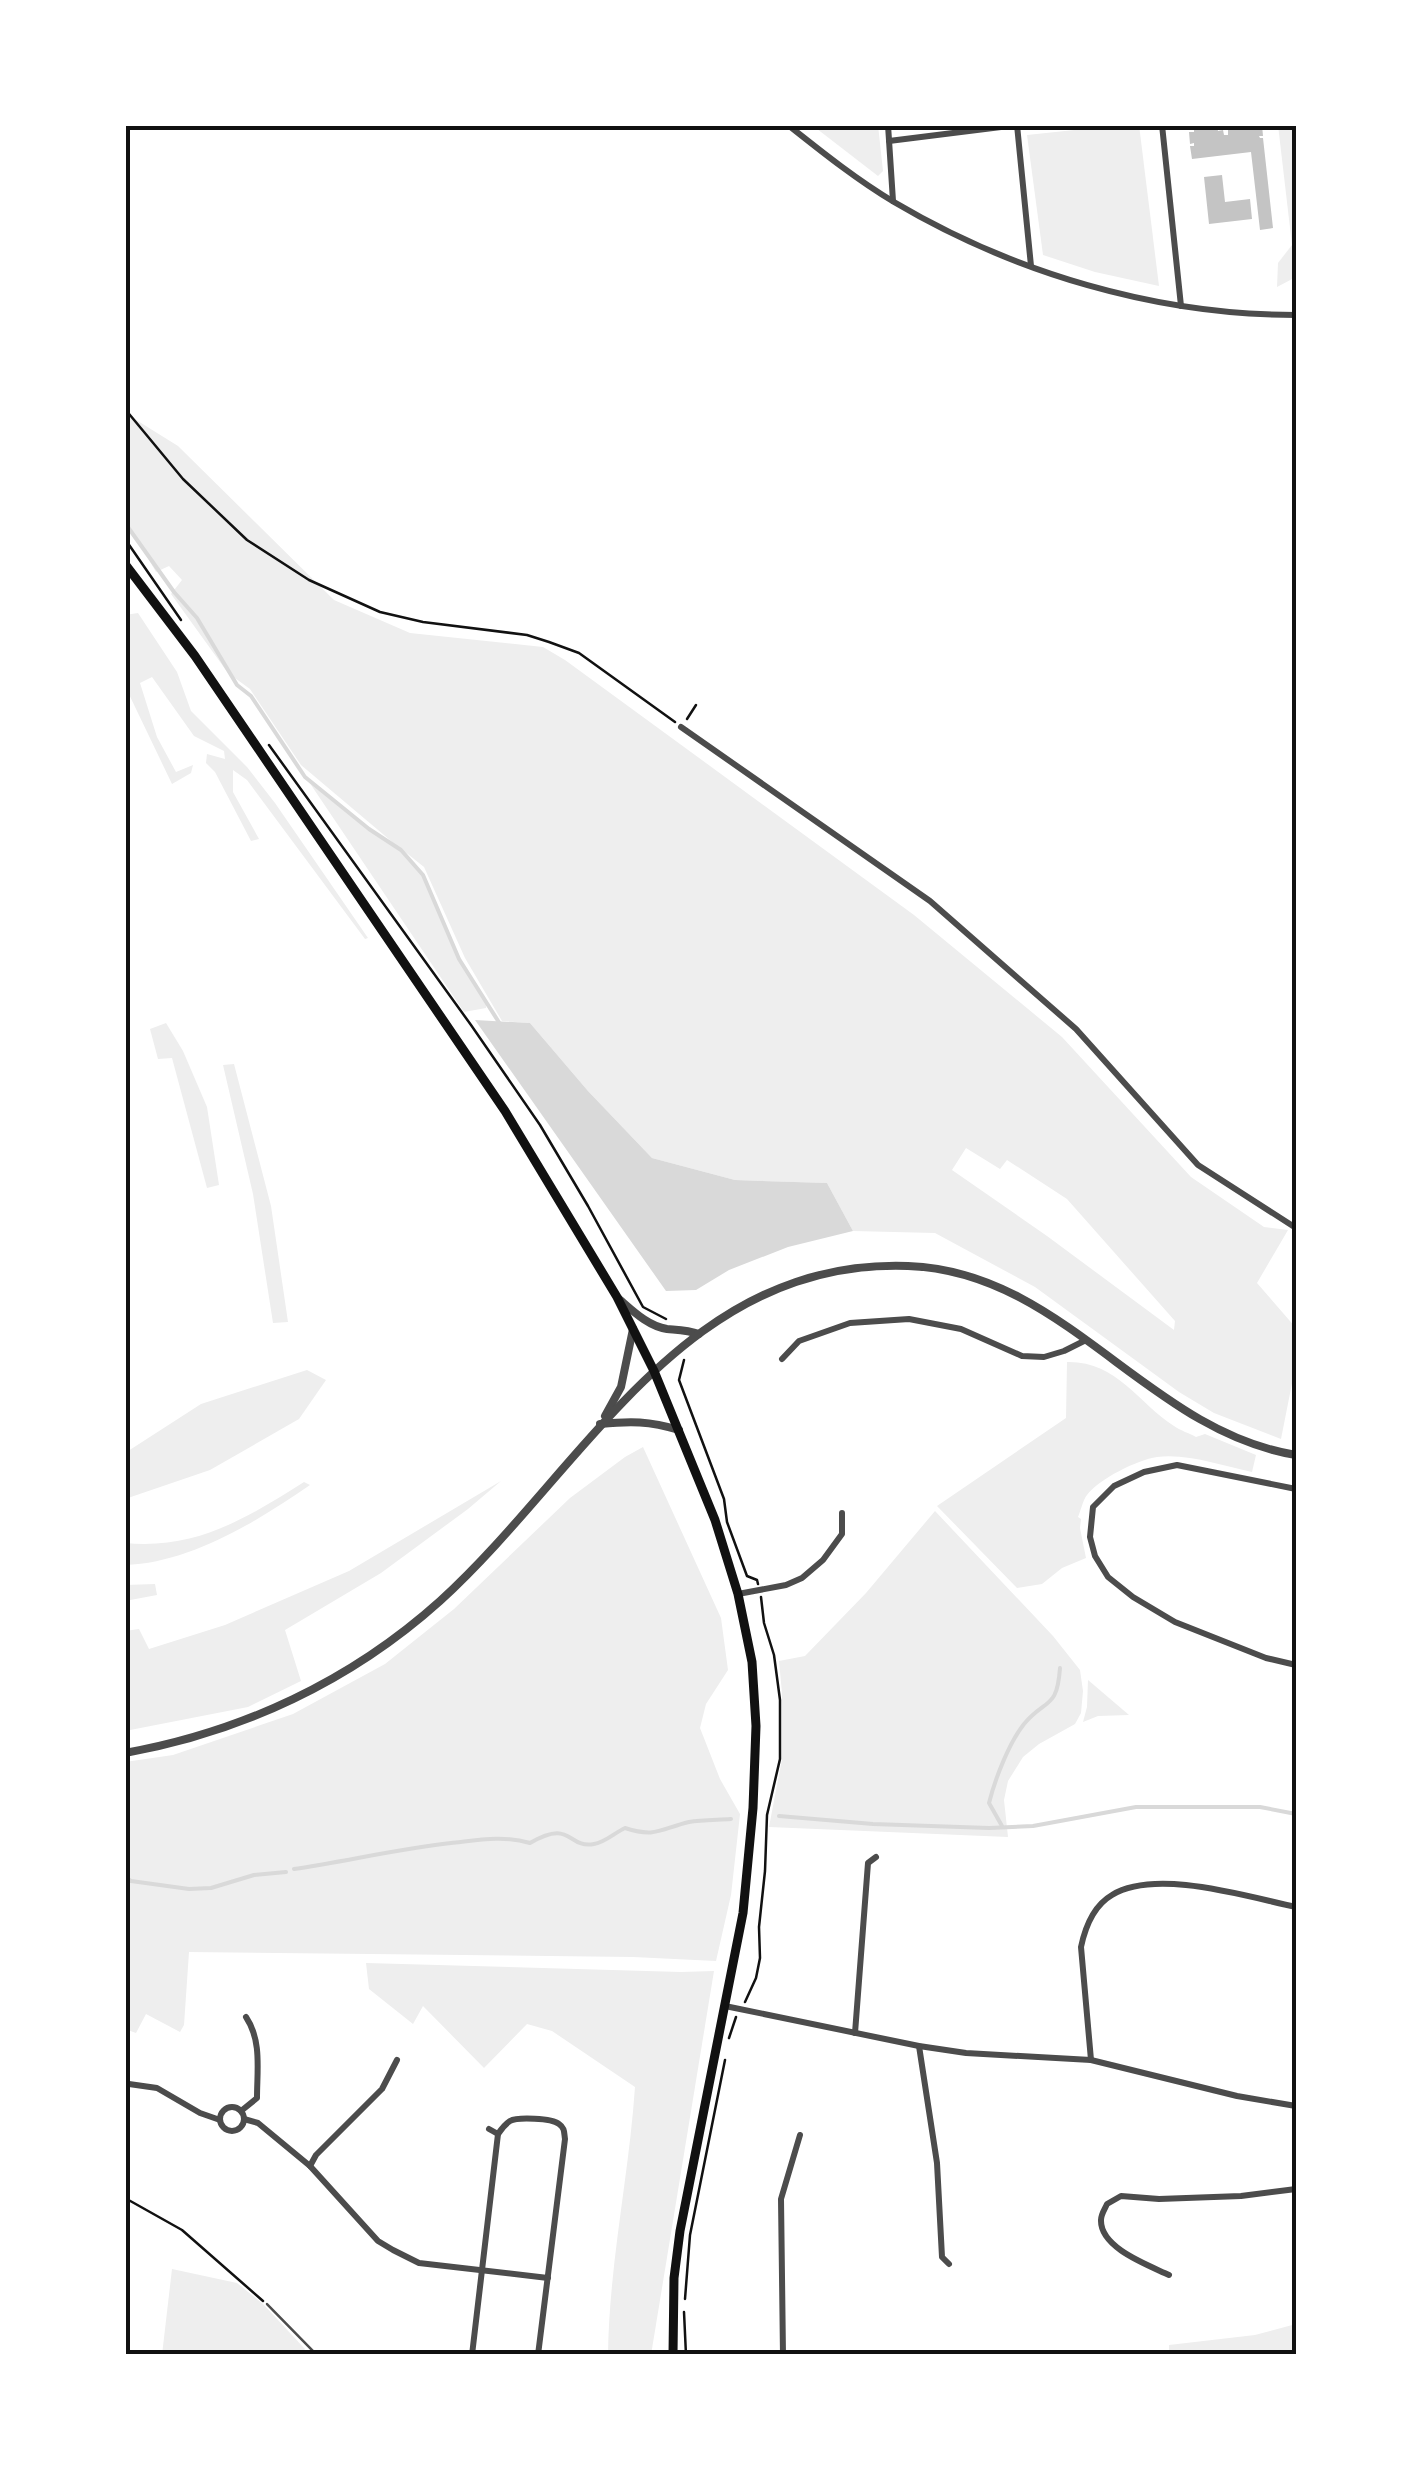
<svg xmlns="http://www.w3.org/2000/svg" width="1421" height="2480" viewBox="0 0 1421 2480" font-family="Rubik,sans-serif">
<style>
.green{fill:#eee;fill-rule:evenodd}
.water{fill:#d9d9d9}
.lines{fill:none;stroke-linecap:round;stroke-linejoin:round}
.stream{stroke:#d9d9d9;stroke-width:4}
.building{fill:#c4c4c4}
.path{stroke:#111;stroke-width:2.5}
.service{stroke:#4c4c4c;stroke-width:2.5}
.minor{stroke:#4c4c4c;stroke-width:6}
.tertiary{stroke:#4c4c4c;stroke-width:8}
.primary{stroke:#111;stroke-width:9}
.neatline{fill:none;stroke:#111;stroke-width:4}
</style>
<rect width="100%" height="100%" fill="#fff"/>
<g class="green">
<path d="M812,125h66l5,46 -5,5z"/>
<path d="M1122,125h17l20,161 -64,-14 -52,-17 -16,-120z"/>
<path d="M1278,125h18v152l-19,10 1,-24 14,-18z"/>
<path d="M125,413l53,33 156,154 76,33 133,14 22,13 349,255 148,122 129,140 73,50 24,3 -31,53 39,45v35l-15,76 -67,-26 -35,-21 -144,-105 -100,-54 -82,-2 -26,-48 -92,-3 -83,-22 -64,-67 -58,-68 -28,-2 -37,-63 -41,-91 -20,-16 19,24 36,84 28,43 -1,6 -22,4 -159,-236 64,53 28,17 -96,-81 -51,-76 -22,-16 -57,-79 11,-14 -13,-14 -13,6 -31,-54zM966,1148l34,21 7,-9 60,39 108,122 -1,9 -127,-94 -95,-66z"/>
<path d="M138,613l39,59 14,39 56,56 28,36 93,135 -3,1 -118,-159 -14,-10v22l26,47 -8,2 -36,-69 -9,-9 1,-9 18,5 -1,-8 -30,-15 -42,-59 -12,6 17,54 19,35 17,-7 -2,8 -19,11 -47,-98v-71z"/>
<path d="M166,1023l17,28 24,56 12,78 -12,3 -35,-130 -14,1 -8,-30z"/>
<path d="M234,1064l37,142 17,116 -15,1 -20,-129 -30,-129z"/>
<path d="M1067,1362c50,-1 71,41 107,64 7,5 15,7 22,11l9,-3 51,21 -4,17c-29,-6 -65,-19 -95,-15 -20,3 -58,22 -70,38 -4,5 -6,15 -9,22l3,2 -1,9 6,30 -24,10 -20,16 -25,4 -80,-82 129,-88z"/>
<path d="M307,1370l19,10 -27,39 -89,51 -85,29v-46l76,-49z"/>
<path d="M643,1447l78,171 7,52 -22,34 -6,24 20,51 20,35 -9,81 -15,66 -83,-4 -444,-5 -5,73 -4,7 -34,-18 -10,19 -11,-4v-267l48,-7 120,-41 92,-50 69,-55 116,-111 55,-41z"/>
<path d="M501,1481l-33,28 -87,64 -96,57 16,51 -53,26 -123,24v-100l14,-2 10,20 76,-24 124,-54z"/>
<path d="M304,1482l6,3c-52,36 -120,78 -185,80v-22c71,7 122,-25 179,-61z"/>
<path d="M935,1511l118,125 27,34 3,21 -2,22 -6,11 -36,20 -16,13 -15,24 -4,19 4,37 -239,-10 13,-68v-66l-3,-32 26,-5 61,-63z"/>
<path d="M155,1584l2,11 -32,6v-16z"/>
<path d="M1088,1680l41,35 -31,1 -15,6 4,-15z"/>
<path d="M366,1963l315,9 33,-1 -63,384h-43c1,-90 21,-179 27,-268l-83,-56 -25,-7 -43,44 -61,-62 -10,18 -44,-35z"/>
<path d="M172,2269l65,14 26,21 42,45 -4,6h-139z"/>
<path d="M1296,2324v31h-127v-10l86,-10z"/>
</g>
<path class="water" d="M475,1020l55,3 58,68 64,67 83,22 92,3 26,48 -65,16 -59,23 -33,20 -30,1z"/>
<g class="lines">
<g class="stream">
<path d="M125,523l49,69 23,26 40,67 14,11 54,81 64,52 32,21 22,25 36,84 41,65"/>
<path d="M779,1816l94,8 116,4 44,-2 103,-19h124l36,7"/>
<path d="M1002,1826l-13,-23c6,-24 20,-60 35,-79 22,-26 33,-14 36,-56"/>
<path d="M294,1869c53,-8 104,-20 157,-26 27,-3 53,-8 79,0 42,-25 37,6 64,1 10,-1 22,-12 31,-16 31,10 35,1 64,-6 13,-2 28,-2 42,-3"/>
<path d="M125,1877l6,4 58,8 22,-1 43,-13 32,-3"/>
</g>
</g>
<g class="building">
<path d="M1232,125h30l1,11h-4l1,2h3l10,90 -13,2 -9,-78 -59,7 -2,-13h4v-3l-4,1 -1,-12h5v-3l23,-3 1,5 5,-1 1,5h4v-5l5,-1z"/>
<path d="M1222,175l3,27 25,-3 2,20 -43,5 -5,-47z"/>
</g>
<g class="lines">
<g class="path">
<path d="M125,409l58,70 64,61 62,40 71,32 43,10 104,13 22,7 30,11 96,69"/>
<path d="M125,539l56,81"/>
<path d="M687,719l9,-14"/>
<path d="M269,745l202,280 69,100 48,81 55,101 23,12"/>
<path d="M684,1360l-5,20 45,119 3,23 20,54 10,4 1,4"/>
<path d="M745,2002l11,-24 4,-20 -1,-31 6,-56 2,-56 13,-56v-59l-6,-45 -10,-32 -3,-26"/>
<path d="M729,2038l7,-21"/>
<path d="M125,2198l57,32 81,71"/>
<path d="M685,2299l5,-64 35,-175"/>
<path d="M684,2312l2,43"/>
</g>
<path class="service" d="M267,2304l50,51"/>
<g class="minor">
<path d="M788,125c34,27 69,55 106,77 120,71 262,113 402,113"/>
<path d="M888,125l5,76"/>
<path d="M1017,125l14,141"/>
<path d="M1162,125l19,181"/>
<path d="M889,141l128,-16"/>
<path d="M681,727l249,174 146,128 122,136 98,63"/>
<path d="M782,1359l17,-18 51,-18 59,-4 52,10 61,27 22,1 20,-6 22,-11"/>
<path d="M1296,1489l-119,-24 -33,7 -30,14 -21,21 -3,30 5,19 13,21 25,20 42,25 91,36 30,7"/>
<path d="M738,1594l48,-9 16,-7 21,-18 19,-26v-21"/>
<path d="M725,2006l194,40 47,7 125,7 146,36 59,10"/>
<path d="M855,2033l13,-170 8,-6"/>
<path d="M919,2046l18,117 5,94 7,7"/>
<path d="M1091,2060l-10,-113c4,-19 12,-41 31,-52 44,-27 136,2 184,12"/>
<path d="M129,2084l28,4 43,25 20,7"/>
<circle cx="232" cy="2119" r="12"/>
<path d="M241,2111l16,-13c0,-28 5,-57 -11,-81"/>
<path d="M244,2119l14,4 52,43 68,75 15,9 26,13 129,15"/>
<path d="M489,2129l9,5"/>
<path d="M310,2166l6,-11 66,-66 15,-29"/>
<path d="M1169,2275c-21,-10 -69,-27 -68,-55 0,-6 4,-11 6,-16l14,-8 38,3 82,-3 55,-7"/>
<path d="M472,2355l26,-221c4,-6 6,-9 12,-13 7,-4 42,-3 49,3 6,4 5,9 6,15l-27,216"/>
<path d="M783,2355l-2,-156 19,-64"/>
</g>
<g class="tertiary">
<path d="M619,1299c14,12 29,27 48,30 12,1 21,1 32,5"/>
<path d="M605,1416l16,-29 12,-58"/>
<path d="M600,1424c31,-3 49,-3 79,6"/>
<path d="M125,1753c117,-21 226,-72 315,-152 144,-131 243,-343 468,-335 156,5 239,165 388,189"/>
</g>
<path class="primary" d="M125,564l70,92 310,455 112,186 37,74 61,149 23,74 14,68 4,64 -3,82 -10,105 -63,318 -6,47 -1,77"/>
</g>
<rect width="1421" height="2480" fill="none" stroke="#ffffff" stroke-width="255"/>
<rect x="128" y="128" width="1166" height="2224" class="neatline"/>
</svg>
